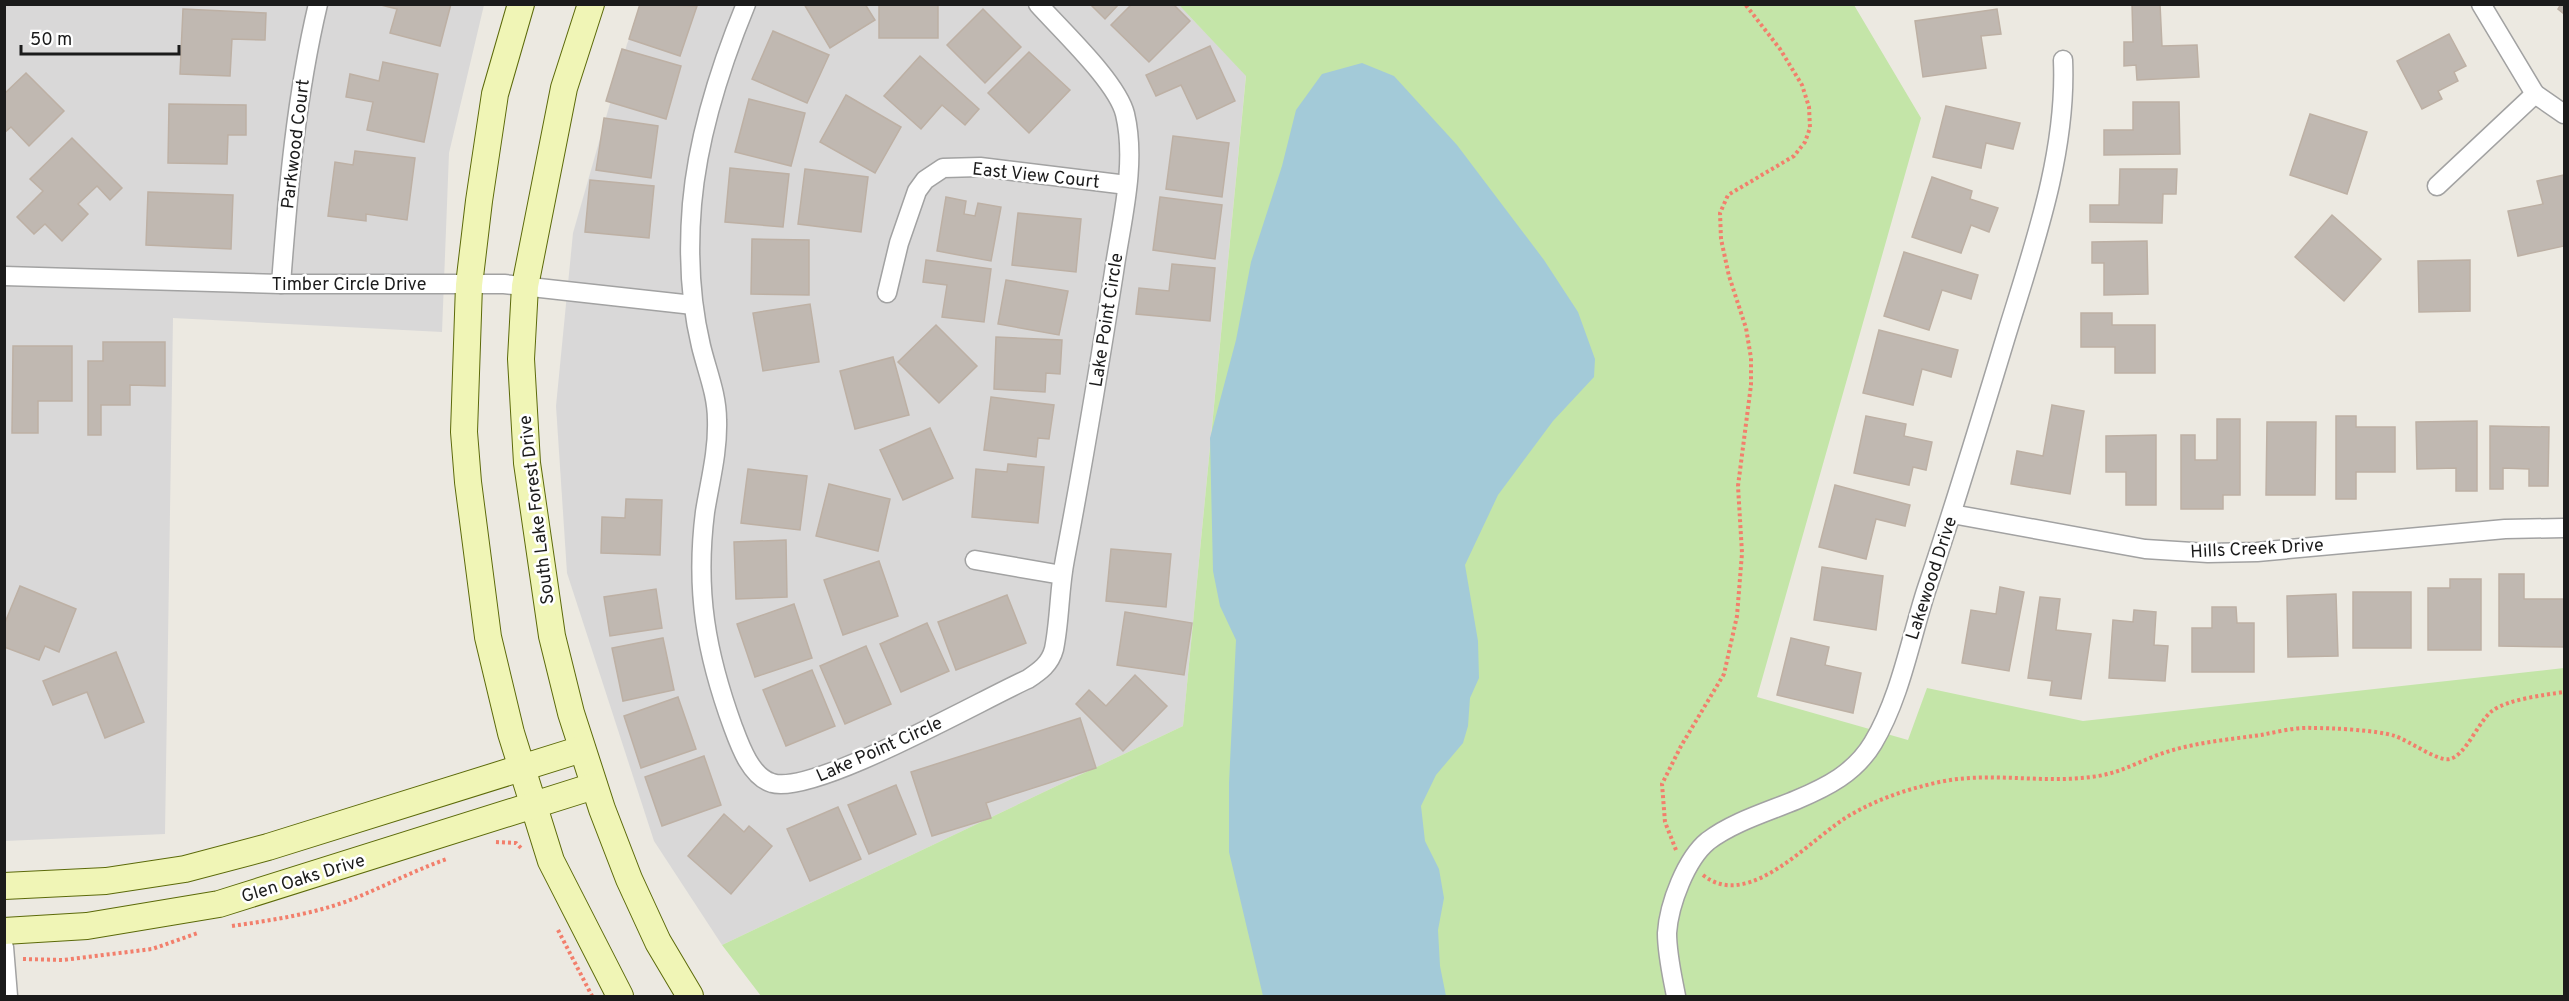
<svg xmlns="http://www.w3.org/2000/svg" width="2569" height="1001" viewBox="0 0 2569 1001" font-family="Overpass,sans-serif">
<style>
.residential{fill:#d9d8d8}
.grass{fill:#c4e5a8}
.water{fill:#a3cad8}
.building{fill:#c0b8b1;stroke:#bdb0a4;stroke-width:1.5}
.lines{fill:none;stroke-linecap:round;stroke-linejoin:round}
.street-casing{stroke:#a2a2a2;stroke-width:21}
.secondary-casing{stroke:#5c6a0a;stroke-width:28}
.path{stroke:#f27f6c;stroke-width:4;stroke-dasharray:3 3;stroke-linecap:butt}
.street{stroke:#fff;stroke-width:18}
.secondary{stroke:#f0f5b6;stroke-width:26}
.labels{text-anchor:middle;stroke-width:5;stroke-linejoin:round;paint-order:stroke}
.street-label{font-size:18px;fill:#1b1b1b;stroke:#fff}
</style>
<rect width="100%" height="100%" fill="#ece9e1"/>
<g class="residential">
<path d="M4,5h480l-35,148 -7,179 -269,-14 -8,516 -160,7z"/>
<path d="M643,5h536l67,70 -63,651 -461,219 -68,-104 -87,-268 -11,-167 17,-173 54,-189z"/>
</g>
<path class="grass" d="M1179,5h675l67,113 -164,579 151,43 19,-52 156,33 481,-53v328h-1803l-39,-51 461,-219 63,-650z"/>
<path class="water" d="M1362,63l32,13 63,69 87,115 34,52 17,47 -1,18 -41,44 -55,74 -33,70 13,76 1,37 -9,20 -2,28 -5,17 -27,32 -15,31 4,35 14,28 5,29 -6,32 2,36 6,30h-183l-34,-144v-69l7,-143 -16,-34 -7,-35 -3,-133 26,-98 15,-78 31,-96 14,-56 26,-36z"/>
<g class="building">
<path d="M377,4h74l-11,42 -50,-13 7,-24z"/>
<path d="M640,4l57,2 -17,50 -51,-17z"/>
<path d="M804,4h61l10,16 -45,28z"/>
<rect x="879" y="4" width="59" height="34"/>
<path d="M1090,4h29l-14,15z"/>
<path d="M1132,4h41l17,17 -41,41 -38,-37z"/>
<path d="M2132,4h28l2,42 35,-1 2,32 -62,3 -1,-15 -12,1v-24h9z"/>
<path d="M2561,4h3v10l-6,-5z"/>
<path d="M183,9l83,4 -1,27 -33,-1 -2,37 -50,-2z"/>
<path d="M983,9l38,38 -36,36 -38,-38z"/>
<path d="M1997,9l4,25 -20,2 5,32 -63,9 -8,-56z"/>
<path d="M773,31l56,24 -22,48 -55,-24z"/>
<path d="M2449,34l17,32 -12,6 4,9 -20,10 4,8 -20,10 -25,-48z"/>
<path d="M1210,46l25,55 -38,18 -16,-34 -25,11 -10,-21z"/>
<path d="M622,49l59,17 -15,53 -60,-18z"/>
<path d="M1029,52l41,38 -41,43 -41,-40z"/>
<path d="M920,56l59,53 -14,16 -23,-20 -21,24 -37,-33z"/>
<path d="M383,62l55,12 -14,68 -57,-12 6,-28 -27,-5 4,-23 29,7z"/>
<path d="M26,73l38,38 -35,35 -18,-19 -7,6v-39z"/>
<path d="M846,95l55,32 -26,46 -55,-31z"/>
<path d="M749,99l56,14 -14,53 -56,-14z"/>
<path d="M2133,102h46l1,52 -76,1v-25h29z"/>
<path d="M169,104l77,1v30h-18l-1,29 -59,-1z"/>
<path d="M1946,106l74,17 -7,26 -27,-6 -5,25 -48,-11z"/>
<path d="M2310,114l57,18 -20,62 -57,-19z"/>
<path d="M604,118l54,8 -7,52 -55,-8z"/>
<path d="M1173,136l56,7 -7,54 -56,-8z"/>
<path d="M72,138l50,50 -12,12 -13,-14 -19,18 10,10 -26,27 -17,-17 -11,10 -17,-17 26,-26 -13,-12z"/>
<path d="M355,151l60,7 -8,62 -41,-6v7l-38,-5 7,-54 18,3z"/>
<path d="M730,168l59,6 -6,53 -58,-5z"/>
<path d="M805,169l63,8 -7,55 -63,-8z"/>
<path d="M2120,169h57l-1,25h-13l-1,29 -72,-1v-17h29z"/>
<path d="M2564,175v71l-46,10 -10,-45 35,-7 -6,-23z"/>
<path d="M1932,177l40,14 -2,8 28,9 -9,24 -18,-7 -10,28 -49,-16z"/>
<path d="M590,180l64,6 -5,52 -64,-6z"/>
<path d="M148,192l85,3 -2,54 -85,-4z"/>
<path d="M946,197l20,4 -2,13 11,2 3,-13 23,4 -10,54 -54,-10z"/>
<path d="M1160,197l62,8 -7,54 -62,-9z"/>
<path d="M1018,213l63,6 -5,53 -64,-7z"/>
<path d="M2332,215l49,44 -37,42 -49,-44z"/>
<path d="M752,239l57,1v55l-58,-1z"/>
<path d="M2147,241l1,53 -44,1v-32h-12v-21z"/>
<path d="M1904,252l74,23 -7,24 -29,-9 -13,40 -45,-14z"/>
<path d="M926,260l65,9 -7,53 -42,-5 5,-32 -24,-3z"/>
<path d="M2470,260v51l-51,1 -1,-51z"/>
<path d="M1172,264l43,4 -5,53 -74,-7 3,-26 30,3z"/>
<path d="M1006,280l62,11 -9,44 -61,-11z"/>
<path d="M810,304l9,58 -56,9 -10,-58z"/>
<path d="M2081,313h31v12h43v48h-40v-26h-34z"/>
<path d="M936,325l41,41 -38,37 -41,-41z"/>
<path d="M1879,330l79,20 -7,27 -29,-8 -9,36 -50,-12z"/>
<path d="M996,337l66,3 -2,34 -14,-1 -1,19 -51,-3z"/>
<path d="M103,342h62v44l-35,-1v20h-29v30h-13v-74h15z"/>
<path d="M13,346h59v55h-34v32h-26z"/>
<path d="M893,357l16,58 -54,14 -15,-58z"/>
<path d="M991,397l63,8 -5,34 -11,-1 -2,19 -52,-7z"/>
<path d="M2052,405l32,6 -14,83 -59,-10 6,-33 26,5z"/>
<path d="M1866,416l40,8 -2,12 28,6 -6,28 -13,-3 -4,18 -55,-12z"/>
<path d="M2336,416h20v11h39v45h-39v27h-20z"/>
<path d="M2217,419h23v76h-17v14h-42v-74h14v25h22z"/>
<path d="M2477,421v70h-21v-23l-39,1 -1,-47z"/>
<path d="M2267,422h49l-1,73h-49z"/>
<path d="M2490,426l59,1 -1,59h-19v-17l-26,-1v21h-13z"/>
<path d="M930,428l23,50 -50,22 -23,-50z"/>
<path d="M2156,435v70h-30v-33h-20v-36z"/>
<path d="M1008,464l36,3 -6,56 -66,-6 4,-48 31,3z"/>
<path d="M748,469l59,7 -7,54 -59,-7z"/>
<path d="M829,484l61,15 -12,52 -62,-15z"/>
<path d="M1835,485l75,20 -5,21 -29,-7 -10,40 -47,-12z"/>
<path d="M626,499l36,1 -2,55 -59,-2 1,-36 23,1z"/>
<path d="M786,540l1,57 -51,2 -2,-57z"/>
<path d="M1111,549l60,5 -5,53 -60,-6z"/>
<path d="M879,561l19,55 -55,19 -19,-55z"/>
<path d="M1822,567l61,9 -7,54 -62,-10z"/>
<path d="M2499,574h25v25h40v48l-65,-1z"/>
<path d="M2450,579h31v71h-53v-62h22z"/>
<path d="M20,586l56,23 -17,43 -14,-6 -6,14 -35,-13v-22z"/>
<path d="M2000,587l24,5 -15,79 -47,-8 9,-53 25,4z"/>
<path d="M656,589l6,39 -52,8 -6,-39z"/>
<rect x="2353" y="592" width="58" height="56"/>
<path d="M2336,594l2,62 -50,1 -1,-61z"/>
<path d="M1007,595l19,48 -70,27 -18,-48z"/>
<path d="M2040,597l20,2 -4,31 35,4 -10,65 -31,-4 2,-14 -24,-3z"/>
<path d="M794,604l18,54 -57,19 -18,-53z"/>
<path d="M2212,607h24l1,16h17v49h-62v-44h20z"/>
<path d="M2134,610l22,2 -2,33 14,1 -3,35 -56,-3 4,-58 20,2z"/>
<path d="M1125,612l67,11 -8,52 -67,-10z"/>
<path d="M927,623l22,48 -48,21 -21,-48z"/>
<path d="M663,638l11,52 -51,11 -11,-53z"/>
<path d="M1791,638l38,9 -4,18 36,8 -8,40 -76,-18z"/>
<path d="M866,646l25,58 -46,20 -25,-58z"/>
<path d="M116,652l28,70 -39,16 -18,-46 -34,13 -10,-24z"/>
<path d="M812,670l23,56 -49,20 -23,-56z"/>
<path d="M1135,675l32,31 -44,45 -47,-47 13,-14 17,16z"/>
<path d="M678,697l18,52 -55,19 -17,-52z"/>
<path d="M1080,718l16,50 -110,35 5,15 -59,18 -21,-64z"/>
<path d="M704,756l17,49 -59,21 -17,-49z"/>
<path d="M896,785l20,49 -47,20 -21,-49z"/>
<path d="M838,807l23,52 -51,22 -23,-52z"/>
<path d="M724,814l20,18 5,-6 23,20 -41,48 -43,-38z"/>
</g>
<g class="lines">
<g class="street-casing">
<g id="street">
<path d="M746,4c-26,63 -48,132 -54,200 -4,48 -2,96 9,142 6,25 16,48 16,74 1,32 -7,61 -12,92 -10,79 1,141 28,215 7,19 18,50 39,56 41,13 209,-83 256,-104 12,-8 22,-15 26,-30 6,-29 5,-60 11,-90 18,-95 34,-191 49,-287 7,-50 23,-107 11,-158 -8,-32 -63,-83 -87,-110"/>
<path d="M2481,4l54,90 29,20"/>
<path d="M2437,186l98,-92"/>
<path d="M4,276l277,8h223l189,21"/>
<path d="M281,284c7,-94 15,-187 37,-280"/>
<path d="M887,293l12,-50 18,-52 8,-11 18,-12 37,-1 147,18"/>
<path d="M1952,514l193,35 63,4 49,-1 248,-23 59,-1"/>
<path d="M975,560l87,15"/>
<path d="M4,947l4,49"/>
<path d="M1676,996c-4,-21 -9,-42 -9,-63 2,-29 19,-74 41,-92 25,-19 59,-29 88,-41 31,-13 59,-27 77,-57 27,-45 37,-102 53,-152 29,-86 55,-172 81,-258 27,-88 60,-180 56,-273"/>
</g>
</g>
<g class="secondary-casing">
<g id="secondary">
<path d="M521,4l-26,90 -16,107 -10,84 -5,147 4,50 20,155 23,96 40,128 69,135"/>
<path d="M591,4l-27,84 -39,198 -4,73 6,104 25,173 19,77 31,96 27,70 29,63 32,54"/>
<path d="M4,886l102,-5 79,-12 83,-22 314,-98"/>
<path d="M4,931l83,-5 132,-22 375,-118"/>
</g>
</g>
<g class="path">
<path d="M496,842l20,1 6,6"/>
<path d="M1676,850l-11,-28 -3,-38 19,-38 43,-72 13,-58 5,-63 -4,-67 13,-101v-27l-5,-30 -17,-52 -8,-37 -1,-26 8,-18 66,-39 11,-14 5,-14 -1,-21 -7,-22 -22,-36 -35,-45"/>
<path d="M1703,875c47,38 110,-40 149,-61 26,-15 53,-24 83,-31 53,-13 109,2 163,-7 26,-4 49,-19 75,-26 28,-8 59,-11 88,-15 16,-3 34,-8 51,-7 21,0 64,2 83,8 15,5 43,26 55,23 16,-4 28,-37 42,-48 16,-12 53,-16 72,-19"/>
<path d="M232,926c41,-6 82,-12 121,-27 32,-13 62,-29 94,-40"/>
<path d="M558,930l34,66"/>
<path d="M23,959l40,1 89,-11 46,-16"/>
</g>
<use href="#street" class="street"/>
<use href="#secondary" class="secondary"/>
</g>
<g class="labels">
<g class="street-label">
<text transform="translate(295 144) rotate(-83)" y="6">Parkwood Court</text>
<text transform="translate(1036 175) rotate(6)" y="6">East View Court</text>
<text x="349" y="290">Timber Circle Drive</text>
<text transform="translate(1106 320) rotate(-81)" y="6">Lake Point Circle</text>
<text transform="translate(536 510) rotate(-97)" y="6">South Lake Forest Drive</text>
<text transform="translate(2257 548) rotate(-3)" y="6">Hills Creek Drive</text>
<text transform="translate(1931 578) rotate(-72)" y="6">Lakewood Drive</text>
<text transform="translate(879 749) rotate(-24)" y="6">Lake Point Circle</text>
<text transform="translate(303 878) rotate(-17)" y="6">Glen Oaks Drive</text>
</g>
</g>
<rect width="2569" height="1001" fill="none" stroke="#1b1b1b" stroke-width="12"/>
<path d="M21 45v9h158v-9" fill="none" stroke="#1b1b1b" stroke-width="3"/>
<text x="30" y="45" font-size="18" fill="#1b1b1b" stroke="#ffffff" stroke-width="4.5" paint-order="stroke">50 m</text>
</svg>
